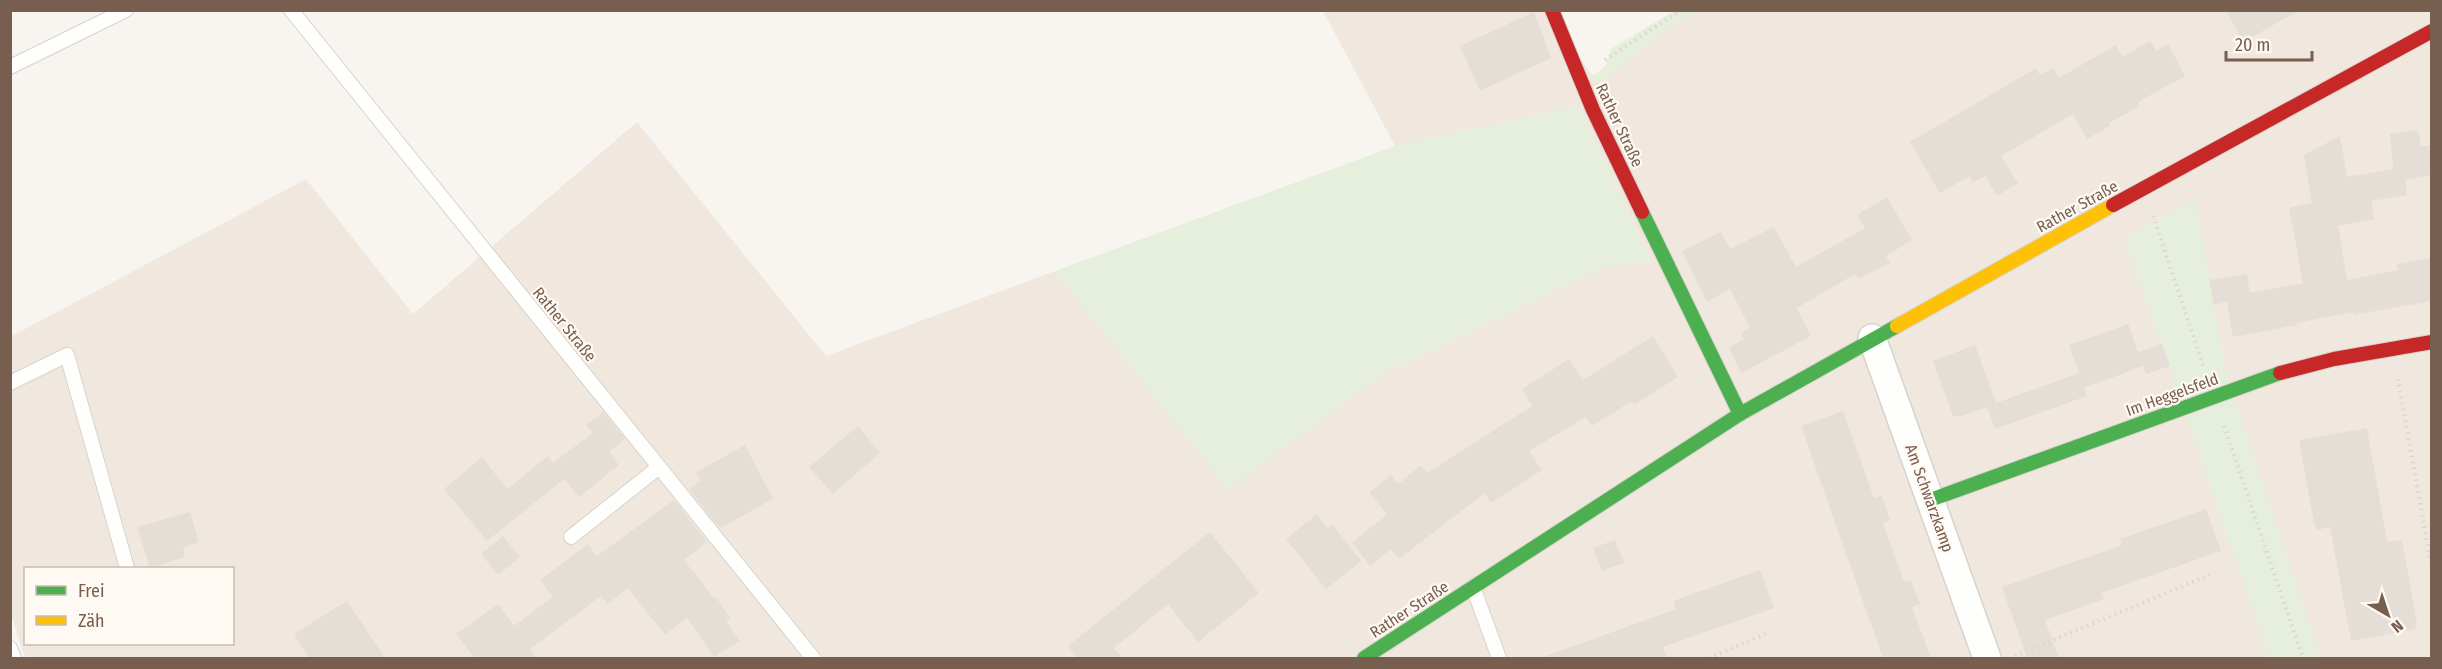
<svg xmlns="http://www.w3.org/2000/svg" width="2442" height="669" viewBox="0 0 2442 669" font-family="'Fira Sans Condensed',sans-serif">
<style>
.residential{fill:#f0e8de;fill-rule:evenodd}
.green{fill:#e5efdc}
.building{fill:#e5ded7}
.lines{fill:none;stroke-linecap:round;stroke-linejoin:round}
.lane-casing{stroke:#d8d2cd;stroke-width:16}
.street-casing{stroke:#d8d2cd;stroke-width:30}
.fast-casing{stroke:#d8d2cc;stroke-width:16}
.slow-casing{stroke:#d8d2cc;stroke-width:16}
.jam-casing{stroke:#d8d2cc;stroke-width:16}
.path{stroke:#dbd5d0;stroke-width:4;stroke-dasharray:1.5 4.5;stroke-linecap:butt}
.lane{stroke:#fefefd;stroke-width:14}
.street{stroke:#fefefd;stroke-width:27}
.fast{stroke:#4caf50;stroke-width:14}
.slow{stroke:#ffc107;stroke-width:14}
.jam{stroke:#c62828;stroke-width:14}
.labels{text-anchor:middle;stroke-width:4.5;stroke-linejoin:round;paint-order:stroke}
.street-label{font-size:16px;fill:#775e4f;stroke:#fefaf3}
</style>
<rect width="100%" height="100%" fill="#f8f5f0"/>
<path class="residential" d="M1323,11h223l53,73 65,-54 33,-19h734v647h-2406l-15,-47v-274l296,-158 107,135 224,-192 189,234 229,-85 172,217 156,-114 220,-107 49,-5 -75,-156 -182,40zM26,568h206v76h-206z"/>
<g class="green">
<path d="M1674,11h23l-33,19 -65,54 -7,-8 14,-10 5,-17z"/>
<path d="M1577,106l75,156 -49,5 -220,107 -156,115 -172,-218 340,-125z"/>
<path d="M2195,200l31,171 95,287h-51l-146,-420z"/>
</g>
<g class="building">
<path d="M2226,10h74l-57,32z"/>
<path d="M1534,12l17,46 -71,33 -20,-45z"/>
<path d="M2150,41l6,10 12,-7 17,32 -47,26 2,4 -31,17 1,3 -23,13 -14,-25 -72,42 17,27 -21,13 -12,-20 -12,7 -3,-7 -30,17 -30,-51 126,-74 4,7 13,-7 6,10 57,-33 6,12z"/>
<path d="M2418,130l3,17 11,-2v30l-27,5 2,15 -36,6 3,18 -36,7 9,54 51,-10 -1,-6 35,-6v43l-79,14v-3l-22,4 -35,7 1,2 -64,12 -6,-35 -13,3 -5,-25 38,-6 3,19 53,-10 -14,-75 23,-5 -8,-48 36,-19 7,41 46,-8 -3,-35z"/>
<path d="M1887,197l25,43 -26,16 4,7 -32,16 -3,-5 -58,34 14,28 -70,37 -12,-26 15,-8 -3,-6 9,-5 -20,-39 -23,13 -25,-51 39,-19 9,17 44,-22 22,40 69,-39 -8,-13z"/>
<path d="M2128,324l15,42 -5,-14 24,-8 8,22 -24,8 -3,-8 -29,11 -30,10 3,9 -92,33 -8,-22 -25,9h-9l-20,-55 42,-16 21,58 83,-30 -10,-28z"/>
<path d="M1653,336l25,41 -44,28 -2,-4 -40,25 -6,-9 -57,34 13,19 -51,33 -6,-10 -86,66 -8,-10 -21,17 -18,-24 35,-27 -18,-23 22,-17 7,9 23,-19 6,8 105,-67 -10,-17 47,-30 14,21z"/>
<path d="M1843,411l31,87 8,-2 8,24 -7,3 21,59 7,-2 9,24 -8,3 19,51h-48l-68,-192 -14,-40z"/>
<path d="M603,412l22,27 -16,13 10,13 -40,32 -15,-18 -77,62 -43,-52 38,-32 25,32 41,-33 5,7 40,-30 -7,-8z"/>
<path d="M858,426l22,27 -47,41 -24,-27z"/>
<path d="M2367,428l20,114 15,-2 15,84h-2l1,5 -65,12 -21,-114 -13,3 -3,-7 -15,-83z"/>
<path d="M745,445l28,54 -53,29 -31,-39 11,-8 -4,-9z"/>
<path d="M674,500l33,42 -23,18 30,38 2,-1 14,21 -4,3 14,20 -26,16 -27,-39 -22,17 -37,-47 -20,16 -7,-8 -71,53 7,9h-63l-18,-24 42,-30 16,22 39,-29 -13,-17 48,-36 9,12z"/>
<path d="M2206,509l15,42 -120,42 3,6 -59,21 14,38h-32l-25,-71 120,-42 -2,-6z"/>
<path d="M190,512l9,30 -16,6 2,9 -35,11 -13,-41z"/>
<path d="M1317,514l10,14 5,-4 29,37 -35,28 -40,-50z"/>
<path d="M1210,532l49,61 -61,49 -30,-38 -54,44 8,10h-44l-10,-12z"/>
<path d="M503,536l17,21 -22,18 -17,-21z"/>
<path d="M1615,540l9,23 -22,8 -9,-23z"/>
<path d="M1760,570l14,38 -111,39 4,11h-121v-2l130,-47 -3,-8z"/>
<path d="M347,601l38,57h-76l-15,-24z"/>
</g>
<g class="lines">
<g class="lane-casing">
<g id="lane">
<path d="M291,10l522,648"/>
<path d="M10,67l116,-57"/>
<path d="M10,383l57,-28 60,213"/>
<path d="M571,537l88,-70"/>
<path d="M1473,587l26,71"/>
<path d="M10,648l4,10"/>
</g>
</g>
<g class="street-casing">
<path id="street" d="M1872,338l115,320"/>
</g>
<g class="fast-casing">
<g id="fast">
<path d="M1642,212l98,202"/>
<path d="M1930,500l350,-127"/>
<path d="M1364,658l376,-244 157,-88"/>
</g>
</g>
<g class="slow-casing">
<path id="slow" d="M1897,326l216,-121"/>
</g>
<g class="jam-casing">
<g id="jam">
<path d="M1552,10l41,100 49,102"/>
<path d="M2113,205l319,-174"/>
<path d="M2280,373l54,-14 98,-17"/>
</g>
</g>
<g class="path">
<path d="M1605,60l76,-50"/>
<path d="M2153,216l51,152"/>
<path d="M2398,379l34,190"/>
<path d="M2224,426l79,232"/>
<path d="M2015,656l197,-82"/>
<path d="M1709,658l59,-25"/>
</g>
<use href="#lane" class="lane"/>
<use href="#street" class="street"/>
<use href="#fast" class="fast"/>
<use href="#slow" class="slow"/>
<use href="#jam" class="jam"/>
</g>
<g class="labels">
<g class="street-label">
<text transform="translate(1620 125) rotate(65)" y="6">Rather Straße</text>
<text transform="translate(2077 206) rotate(-29)" y="6">Rather Straße</text>
<text transform="translate(565 324) rotate(51)" y="6">Rather Straße</text>
<text transform="translate(2172 394) rotate(-20)" y="6">Im Heggelsfeld</text>
<text transform="translate(1930 498) rotate(70)" y="6">Am Schwarzkamp</text>
<text transform="translate(1409 609) rotate(-33)" y="6">Rather Straße</text>
</g>
</g>
<rect width="2442" height="669" fill="none" stroke="#775e4f" stroke-width="24"/>
<rect x="24" y="567" width="210" height="78" fill="#fefaf3" stroke="#c8bcb1" stroke-width="1.5"/>
<rect x="36" y="586" width="30" height="9" fill="#4caf50" stroke="#c8bcb1" stroke-width="1.5"/>
<text x="78" y="597" font-size="18" fill="#775e4f">Frei</text>
<rect x="36" y="616" width="30" height="9" fill="#ffc107" stroke="#c8bcb1" stroke-width="1.5"/>
<text x="78" y="627" font-size="18" fill="#775e4f">Zäh</text>
<g transform="translate(2388 615) rotate(141)" stroke="#fefaf3" stroke-width="4.5" paint-order="stroke">
<path d="M0-4.5L10 22L0 15L-10 22Z" fill="#775e4f"/>
<text y="-9" font-size="16" font-weight="bold" text-anchor="middle" fill="#775e4f">N</text>
</g>
<path d="M2226 51v9h86v-9" fill="none" stroke="#775e4f" stroke-width="3"/>
<text x="2235" y="51" font-size="18" fill="#775e4f" stroke="#fefaf3" stroke-width="4.5" paint-order="stroke">20 m</text>
</svg>
